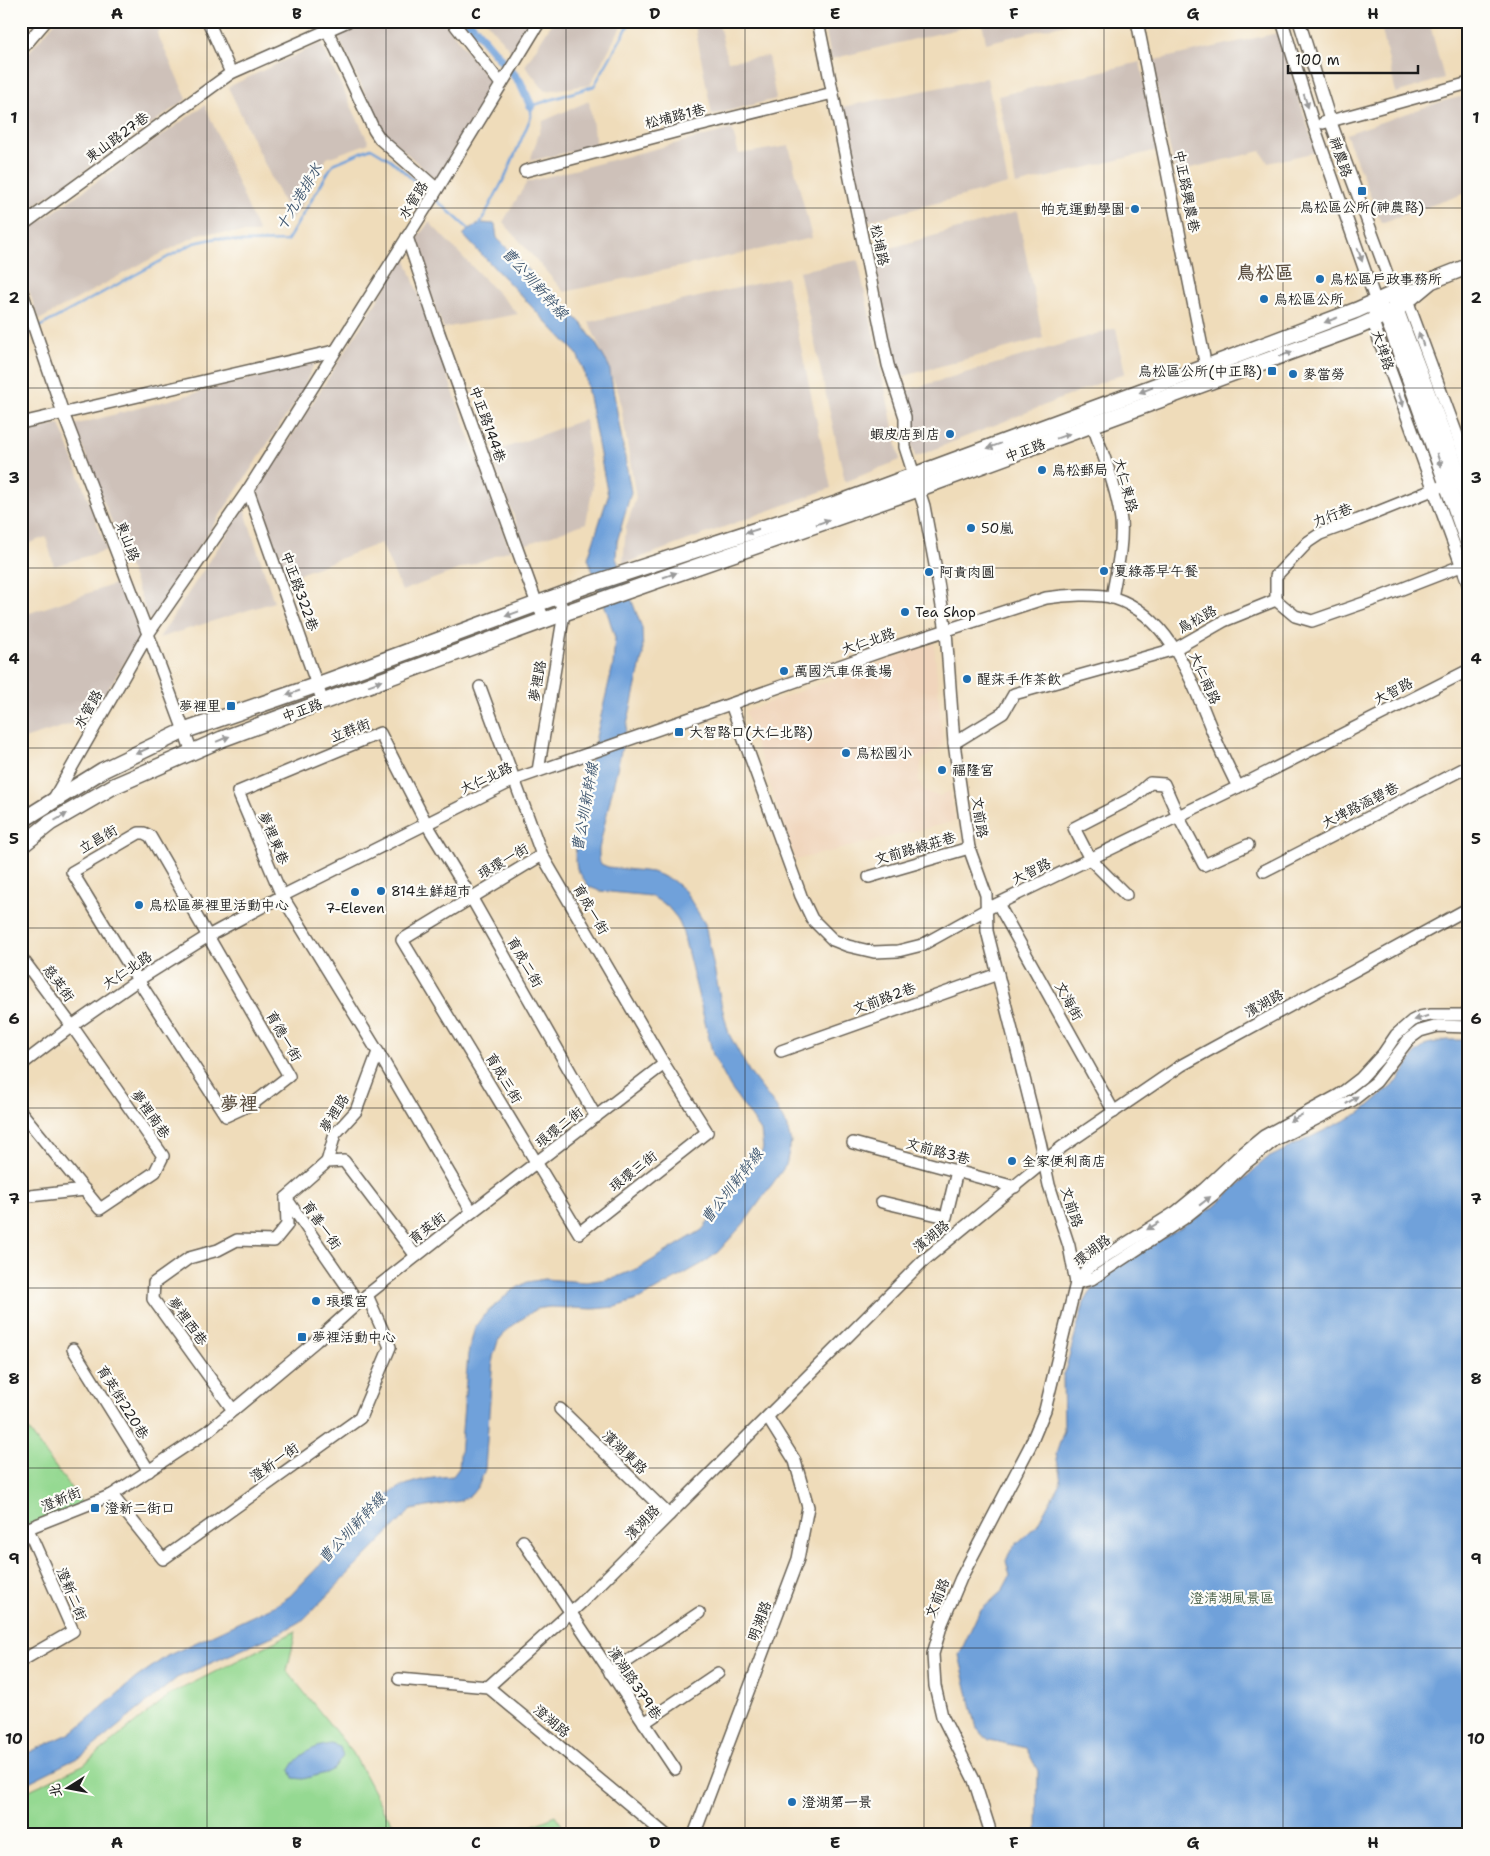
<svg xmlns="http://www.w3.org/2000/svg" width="1490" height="1856" viewBox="0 0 1490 1856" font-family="'Shantell Sans','LXGW WenKai TC',sans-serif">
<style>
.built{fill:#f0d5bc}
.industrial{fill:#cec1b9}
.green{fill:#95d992;stroke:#587a57}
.water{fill:#6fa1da;stroke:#465e7b}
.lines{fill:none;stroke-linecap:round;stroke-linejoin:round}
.stream{stroke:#6fa1da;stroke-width:2.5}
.canal{stroke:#6fa1da;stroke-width:9}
.minor-casing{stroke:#665f53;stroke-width:14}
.major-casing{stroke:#665f53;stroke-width:18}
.minor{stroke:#fff;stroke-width:11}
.major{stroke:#fff;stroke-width:15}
.oneway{fill:#999}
.grid{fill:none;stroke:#1c1c1c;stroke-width:1;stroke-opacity:0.55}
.poi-dot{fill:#1f6fb2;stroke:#fdfcf7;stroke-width:2}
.labels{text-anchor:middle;stroke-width:4.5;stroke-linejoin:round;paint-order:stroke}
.street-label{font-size:14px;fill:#1c1c1c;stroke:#fdfcf7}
.poi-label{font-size:14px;fill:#1c1c1c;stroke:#fdfcf7;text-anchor:start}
.park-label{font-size:14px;fill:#465e45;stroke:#fdfcf7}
.water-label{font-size:15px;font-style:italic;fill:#415871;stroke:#fdfcf7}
.district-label{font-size:19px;font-weight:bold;fill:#5b4f41;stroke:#fdfcf7}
.neatline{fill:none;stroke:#1c1c1c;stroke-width:2}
.grid-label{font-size:16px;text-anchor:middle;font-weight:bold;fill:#1c1c1c}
</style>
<rect width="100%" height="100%" fill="#fdfcf7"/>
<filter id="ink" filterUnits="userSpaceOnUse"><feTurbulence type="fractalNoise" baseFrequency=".02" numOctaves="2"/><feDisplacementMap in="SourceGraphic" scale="10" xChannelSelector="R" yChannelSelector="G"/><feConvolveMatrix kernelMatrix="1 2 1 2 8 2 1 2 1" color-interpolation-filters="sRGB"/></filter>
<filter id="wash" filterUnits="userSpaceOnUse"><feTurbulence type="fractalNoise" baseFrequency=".0096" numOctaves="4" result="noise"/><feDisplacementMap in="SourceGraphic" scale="20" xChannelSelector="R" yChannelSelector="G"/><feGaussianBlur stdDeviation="1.12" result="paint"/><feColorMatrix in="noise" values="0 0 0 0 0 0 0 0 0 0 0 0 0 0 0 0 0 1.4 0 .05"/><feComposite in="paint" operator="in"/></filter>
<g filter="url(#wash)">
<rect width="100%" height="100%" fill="#efdcba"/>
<path class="built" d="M934,643l9,102 -21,15 -4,21 7,11 15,4 10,-5 6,30 -161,39 -50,-149z"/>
<g class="industrial">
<path d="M21,21h16l-16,18z"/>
<path d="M56,21h117l-16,12 30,66 -166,116v-154z"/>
<path d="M366,21h78l46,60 1,9 -55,90 -53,-48 -46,-98z"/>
<path d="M486,21h45l-19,31z"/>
<path d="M553,21h71l-34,64 -45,6 -20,-25z"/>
<path d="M694,21h24l10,40 40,-5 8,43 -64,16z"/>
<path d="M824,21h155v3l-148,35z"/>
<path d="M982,21h96l-92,22z"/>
<path d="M1380,21h49l15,57 -48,15z"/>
<path d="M1278,33l38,119 -48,11 -7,-12 -86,21 -24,-111z"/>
<path d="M321,43l48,100 -42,15 -28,52 -8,9 -63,-132z"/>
<path d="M1140,62l18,88 -142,35 -18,-89z"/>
<path d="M987,78l21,106 -143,38 -23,-115z"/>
<path d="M1469,95v97l-88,31 -35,-89 97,-33z"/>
<path d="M589,101l7,45 -66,15 13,-40z"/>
<path d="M205,105l54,128h-57l-67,34 -96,53 -18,-52v-33z"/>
<path d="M732,129l7,25 50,-8 23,92 -248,54 -61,-70 24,-40z"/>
<path d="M1017,212l26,126 -146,40 -24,-125z"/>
<path d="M429,222l89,92 -75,14 -31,-83z"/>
<path d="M405,257l105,293 -108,41 -21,-48 -95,36 -32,-84z"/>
<path d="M858,260l42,200 -55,22 -46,-211z"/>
<path d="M786,277l45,211 -208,76 3,-37 10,-29 -17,-104 -30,-72z"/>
<path d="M1116,328l9,45 -210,84 -5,-18 1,-20 -6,-28z"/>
<path d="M315,362l-15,33 -150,226 -76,-196z"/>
<path d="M585,419l8,67 -7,37 -62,22 -33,-92z"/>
<path d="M60,424l47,126 -53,16 -8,-29 -25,9v-113z"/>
<path d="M244,508l30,94 -115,36z"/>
<path d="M118,583l25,50 -53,85 -69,22v-124z"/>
</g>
<g class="green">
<path d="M21,1420l63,86 -63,25z"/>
<path d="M296,1631l-9,40 66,82 32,60 18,22h-382v-41l62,-29 88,-71z"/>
<path d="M556,1816l12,19h-58z"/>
</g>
<g class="water">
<path d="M481,223l14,1 2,14 86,87 13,19 13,22 22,126 -14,50 -1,16 26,70 1,26 -44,195v10l2,5 7,3 44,5 20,8 13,11 20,33 17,83 7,27 21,39 26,34 11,20 4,15 -5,23 -41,57 -28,31 -12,9 -65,37 -25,8 -22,2 -43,-2 -14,2 -28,20 -10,12 -5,16 -8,112 -6,16 -8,10 -11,6 -49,9 -107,109 -22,13 -105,46 -94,77 -62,31v-30l52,-24 63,-54 31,-22 109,-51 14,-9 98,-102c23,-14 40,-16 65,-18l6,-8 9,-114 7,-27 8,-11 27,-24 17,-10 18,-3 41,3 28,-4 27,-11 61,-37 58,-73 3,-9 -2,-17 -31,-44 -17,-32 -31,-126 -5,-11 -10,-12 -16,-10 -51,-5 -11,-4 -12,-18 -2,-14 2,-18 15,-83 21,-89 2,-27 -6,-20 -21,-60 20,-62 -24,-125 -7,-17 -114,-119 6,-6z"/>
<path d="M1447,1040h22v795h-432l1,-64 -12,-23 -37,-8 -12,-11 -18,-74 20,-43 23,-21 8,-15 -4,-15 5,-12 26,-24 24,-44 -5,-27 8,-24 -1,-52 21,-75 15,-25 115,-71 52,-48 94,-46 38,-32 18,-28 11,-9z"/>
<path d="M331,1744l9,3 3,9 -9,13 -8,4 -23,6 -10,-1 -3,-8c8,-16 24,-24 41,-26z"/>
</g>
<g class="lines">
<g class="stream">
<path d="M434,198l37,33"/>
<path d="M480,224l26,-49 25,-58v-11l63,-20 37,-65"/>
<path d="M39,327l155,-84 23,-5 24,4 46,-1 46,-77 38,-16 20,12 39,35"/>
<path d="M21,337l11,-6"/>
</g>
<path class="canal" d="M468,21l52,61 11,24"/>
</g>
</g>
<g filter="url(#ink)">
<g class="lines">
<g class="minor-casing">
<g id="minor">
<path d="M208,21l23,52"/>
<path d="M452,21l49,63"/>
<path d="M818,21l70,344 17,52v30l19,59 12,64 10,61 8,112 15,105 17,47 1,36 53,211 9,43 20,61 7,37 -31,127 -15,36 -69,132 -19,45 -9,31 2,32 7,30 32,64 15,47 1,8"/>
<path d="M1137,21l69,346"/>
<path d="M1282,21l32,105 62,176 -3,19 5,16 91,249"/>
<path d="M1299,21l31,99 60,162 5,11 12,7 62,167"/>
<path d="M327,30l47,100 6,9 57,50"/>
<path d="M21,50l25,-29"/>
<path d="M1323,123l146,-40"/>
<path d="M525,171l157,-41 151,-37"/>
<path d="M21,226l210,-153 117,-52"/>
<path d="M407,237l32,96 98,271 8,16"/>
<path d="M21,289l42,124 85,221 44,118"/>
<path d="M1090,417c11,34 27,69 31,104 2,26 -5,52 -9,77"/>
<path d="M21,423l313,-72"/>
<path d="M248,490l75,212"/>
<path d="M1276,600v-24l32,-34 12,-8 38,-14 82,-33"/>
<path d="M480,687l62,168 122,209 43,68 -128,101 -177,-293 140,-85"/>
<path d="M731,704l70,192 11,23 21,21 15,6 26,6 24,-1 24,-6 65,-36 251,-122 231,-117"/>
<path d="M954,743l49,-30 11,-19 161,-45 49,-28 52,-21 19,16 17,5 69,-24 80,-31"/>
<path d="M538,771l26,-158 -6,-16"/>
<path d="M53,800l95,-166 100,-144 187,-297 105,-172"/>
<path d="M139,833h5l6,3 139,240 -35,27 -28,13 -88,-136 -66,-108z"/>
<path d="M1264,871l205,-105"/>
<path d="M869,877l100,-29"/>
<path d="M1126,895l-36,-36 -16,-31 60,-31 16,-14 14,1 14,32 26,49 44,-20"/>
<path d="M998,904l116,208"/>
<path d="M21,957l51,69 91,130 -8,16 -55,37 -79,-97"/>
<path d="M781,1051l217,-77"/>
<path d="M21,1065l51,-39 66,-46 70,-44 74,-40 234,-117 369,-129 161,-52c18,-3 50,-5 68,0 56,18 77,81 97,130 8,20 17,39 27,59"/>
<path d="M853,1143l162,44"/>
<path d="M327,1162l8,-28 21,-23 22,-59"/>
<path d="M21,1197l64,-7"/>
<path d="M882,1202l64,15 11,-46"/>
<path d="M472,1212l192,-148"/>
<path d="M1076,1283l10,-13 6,-5 84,-53 28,-23 33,-31 27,-22 75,-41 22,-17 22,-24 13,-19 16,-14 8,-4 11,-2h38"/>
<path d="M1076,1283l16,-4 91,-60 30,-24 28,-28 34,-27 78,-40 23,-18 33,-43 11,-8 18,-5 31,1"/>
<path d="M358,1302l-72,-104 41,-36 17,-1 72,95"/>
<path d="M73,1349l76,122"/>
<path d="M560,1409l109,106"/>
<path d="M233,1410l-80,-111 1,-16 35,-25 29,-8 19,-10 37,1 13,-16 -1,-27"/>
<path d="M112,1495l51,64 197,-141 30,-71 -23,-52"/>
<path d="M21,1531l91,-36 95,-63 109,-91 51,-46 105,-83 -94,-160 -96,-156 -44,-104 142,-59 46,90 45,74 125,220"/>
<path d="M523,1541l152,228"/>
<path d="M21,1661l52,-30 -45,-102"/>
<path d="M610,1673l89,-60"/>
<path d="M399,1679l89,8 178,148"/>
<path d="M488,1687l93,-84 341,-341 140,-115 120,-82 287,-157"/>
<path d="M644,1723l74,-50"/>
<path d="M694,1835l104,-276 10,-52 -13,-46 -27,-43"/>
</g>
</g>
<g class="major-casing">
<g id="major">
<path d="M1395,299l1,11 7,19 66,173"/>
<path d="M1380,307l6,8 7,17 76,214"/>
<path d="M21,821l82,-51 81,-39 133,-46 274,-101 248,-81 367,-136 151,-57 38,-17 23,-2"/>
<path d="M21,846l29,-23 64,-37 108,-47 342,-126 343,-120 451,-166 38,-17 35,-29 38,-15"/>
</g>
</g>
<use href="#minor" class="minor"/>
<use href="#major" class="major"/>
</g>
<defs><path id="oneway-solid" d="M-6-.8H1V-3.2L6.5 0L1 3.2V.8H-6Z" transform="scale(1.25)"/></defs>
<g class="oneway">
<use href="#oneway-solid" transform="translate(1306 101) rotate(72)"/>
<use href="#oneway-solid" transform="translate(1360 255) rotate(71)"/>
<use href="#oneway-solid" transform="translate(1331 320) rotate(159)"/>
<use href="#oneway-solid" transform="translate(1421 339) rotate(-110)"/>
<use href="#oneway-solid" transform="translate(1286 354) rotate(-20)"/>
<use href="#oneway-solid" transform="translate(1146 390) rotate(159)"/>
<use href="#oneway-solid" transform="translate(1401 400) rotate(70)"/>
<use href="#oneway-solid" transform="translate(1063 436) rotate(-20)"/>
<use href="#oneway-solid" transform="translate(994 446) rotate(160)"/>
<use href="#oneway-solid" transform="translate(1439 460) rotate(71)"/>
<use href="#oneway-solid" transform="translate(823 522) rotate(-19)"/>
<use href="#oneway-solid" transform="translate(752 531) rotate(162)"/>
<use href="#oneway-solid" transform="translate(670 575) rotate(-19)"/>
<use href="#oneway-solid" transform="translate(512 614) rotate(160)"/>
<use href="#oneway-solid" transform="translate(375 683) rotate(-20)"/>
<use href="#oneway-solid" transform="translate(293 693) rotate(161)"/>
<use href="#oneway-solid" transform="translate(223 739) rotate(-22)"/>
<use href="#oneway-solid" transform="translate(142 751) rotate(155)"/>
<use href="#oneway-solid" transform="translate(61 817) rotate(-30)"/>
<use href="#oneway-solid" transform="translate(1421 1018) rotate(162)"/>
<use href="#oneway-solid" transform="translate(1352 1100) rotate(-34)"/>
<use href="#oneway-solid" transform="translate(1296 1118) rotate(152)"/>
<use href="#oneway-solid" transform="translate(1205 1201) rotate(-38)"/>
<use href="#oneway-solid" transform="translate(1153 1226) rotate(149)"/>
</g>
</g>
<path class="grid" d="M207,21v1814M386,21v1814M566,21v1814M745,21v1814M924,21v1814M1104,21v1814M1283,21v1814M21,208h1448M21,388h1448M21,568h1448M21,748h1448M21,928h1448M21,1108h1448M21,1288h1448M21,1468h1448M21,1648h1448"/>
<g class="poi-dot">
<rect x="1357" y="186" width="10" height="10" rx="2.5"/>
<circle cx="1135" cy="209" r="5"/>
<circle cx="1320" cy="279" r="5"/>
<circle cx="1264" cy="299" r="5"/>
<rect x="1267" y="366" width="10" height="10" rx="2.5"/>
<circle cx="1293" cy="374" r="5"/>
<circle cx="950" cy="434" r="5"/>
<circle cx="1042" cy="470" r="5"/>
<circle cx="971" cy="528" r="5"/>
<circle cx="1104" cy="571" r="5"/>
<circle cx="929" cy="572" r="5"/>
<circle cx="905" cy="612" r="5"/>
<circle cx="784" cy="671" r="5"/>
<circle cx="967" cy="679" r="5"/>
<rect x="226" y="701" width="10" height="10" rx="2.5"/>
<rect x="674" y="727" width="10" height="10" rx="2.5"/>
<circle cx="846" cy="753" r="5"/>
<circle cx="942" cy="770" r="5"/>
<circle cx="381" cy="891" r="5"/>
<circle cx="355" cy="892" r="5"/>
<circle cx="139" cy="905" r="5"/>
<circle cx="1012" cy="1161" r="5"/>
<circle cx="316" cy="1301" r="5"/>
<rect x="297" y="1332" width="10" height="10" rx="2.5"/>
<rect x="90" y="1503" width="10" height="10" rx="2.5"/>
<circle cx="792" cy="1802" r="5"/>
</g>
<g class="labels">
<g class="street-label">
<text transform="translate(675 116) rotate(-14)" y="5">松埔路1巷</text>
<text transform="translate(117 137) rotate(-36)" y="5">東山路27巷</text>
<text transform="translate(1341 157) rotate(71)" y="5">神農路</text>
<text transform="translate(1187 191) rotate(79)" y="5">中正路興農巷</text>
<text transform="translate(413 200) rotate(-58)" y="5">水管路</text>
<text transform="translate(880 245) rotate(78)" y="5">松埔路</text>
<text transform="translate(1383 350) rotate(71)" y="5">大埤路</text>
<text transform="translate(488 424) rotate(70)" y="5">中正路144巷</text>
<text transform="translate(1025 450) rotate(-20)" y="5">中正路</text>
<text transform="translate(1126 485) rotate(75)" y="5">大仁東路</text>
<text transform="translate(1332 515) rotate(-22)" y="5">力行巷</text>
<text transform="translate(128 541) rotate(69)" y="5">東山路</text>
<text transform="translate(300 591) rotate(70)" y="5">中正路322巷</text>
<text transform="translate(1197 619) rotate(-29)" y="5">鳥松路</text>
<text transform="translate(868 641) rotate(-19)" y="5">大仁北路</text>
<text transform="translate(1205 678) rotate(66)" y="5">大仁南路</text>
<text transform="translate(537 681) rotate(-80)" y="5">夢裡路</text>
<text transform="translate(1393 691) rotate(-27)" y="5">大智路</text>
<text transform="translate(88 709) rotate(-60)" y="5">水管路</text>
<text transform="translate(302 710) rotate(-20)" y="5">中正路</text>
<text transform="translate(350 730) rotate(-21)" y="5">立群街</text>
<text transform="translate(486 778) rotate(-25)" y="5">大仁北路</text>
<text transform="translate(1360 805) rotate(-27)" y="5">大埤路涵碧巷</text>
<text transform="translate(980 817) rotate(82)" y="5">文前路</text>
<text transform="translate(274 838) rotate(67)" y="5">夢裡東巷</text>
<text transform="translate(98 839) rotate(-30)" y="5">立昌街</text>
<text transform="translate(915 848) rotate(-16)" y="5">文前路綠莊巷</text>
<text transform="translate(503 861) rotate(-30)" y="5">琅環一街</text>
<text transform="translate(1031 871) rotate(-26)" y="5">大智路</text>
<text transform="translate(591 909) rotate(60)" y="5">育成一街</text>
<text transform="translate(525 962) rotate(60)" y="5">育成二街</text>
<text transform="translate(127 970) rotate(-34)" y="5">大仁北路</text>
<text transform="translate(59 983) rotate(54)" y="5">慈英街</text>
<text transform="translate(884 998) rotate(-20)" y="5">文前路2巷</text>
<text transform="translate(1069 1001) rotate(61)" y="5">文海街</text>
<text transform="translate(1264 1003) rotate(-29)" y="5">濱湖路</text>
<text transform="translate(284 1036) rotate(60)" y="5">育德一街</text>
<text transform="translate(504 1078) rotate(59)" y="5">育成三街</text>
<text transform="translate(334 1113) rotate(-58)" y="5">夢裡路</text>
<text transform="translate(151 1114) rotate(55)" y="5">夢裡南巷</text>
<text transform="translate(559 1127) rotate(-38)" y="5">琅環二街</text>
<text transform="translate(938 1151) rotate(15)" y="5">文前路3巷</text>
<text transform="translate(633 1171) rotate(-38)" y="5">琅環三街</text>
<text transform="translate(1072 1207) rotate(72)" y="5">文前路</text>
<text transform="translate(322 1225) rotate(55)" y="5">育善一街</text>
<text transform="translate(427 1228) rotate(-38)" y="5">育英街</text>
<text transform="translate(931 1236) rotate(-39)" y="5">濱湖路</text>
<text transform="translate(1092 1250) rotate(-37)" y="5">環湖路</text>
<text transform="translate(188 1321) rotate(54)" y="5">夢裡西巷</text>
<text transform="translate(123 1402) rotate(58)" y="5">育英街220巷</text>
<text transform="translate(625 1452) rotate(44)" y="5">濱湖東路</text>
<text transform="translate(274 1462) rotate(-35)" y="5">澄新一街</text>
<text transform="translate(61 1499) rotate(-22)" y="5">澄新街</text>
<text transform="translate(642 1522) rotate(-45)" y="5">濱湖路</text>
<text transform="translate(72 1594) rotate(67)" y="5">澄新二街</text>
<text transform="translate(937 1598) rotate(-68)" y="5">文前路</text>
<text transform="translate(759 1621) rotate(-69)" y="5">明湖路</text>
<text transform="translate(635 1683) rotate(56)" y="5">濱湖路379巷</text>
<text transform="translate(552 1721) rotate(40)" y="5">澄湖路</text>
</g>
<g class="poi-label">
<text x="1362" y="212" text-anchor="middle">鳥松區公所(神農路)</text>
<text x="1125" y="214" text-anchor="end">帕克運動學園</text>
<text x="1330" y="284">鳥松區戶政事務所</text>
<text x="1274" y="304">鳥松區公所</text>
<text x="1262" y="376" text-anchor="end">鳥松區公所(中正路)</text>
<text x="1303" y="379">麥當勞</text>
<text x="940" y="439" text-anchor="end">蝦皮店到店</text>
<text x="1052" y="475">鳥松郵局</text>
<text x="981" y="533">50嵐</text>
<text x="1114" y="576">夏綠蒂早午餐</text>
<text x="939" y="577">阿貴肉圓</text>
<text x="915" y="617">Tea Shop</text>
<text x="794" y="676">萬國汽車保養場</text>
<text x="977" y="684">醒莯手作茶飲</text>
<text x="221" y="711" text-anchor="end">夢裡里</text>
<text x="689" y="737">大智路口(大仁北路)</text>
<text x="856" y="758">鳥松國小</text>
<text x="952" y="775">福隆宮</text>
<text x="391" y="896">814生鮮超市</text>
<text x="149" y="910">鳥松區夢裡里活動中心</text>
<text x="355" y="913" text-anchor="middle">7-Eleven</text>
<text x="1022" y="1166">全家便利商店</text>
<text x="326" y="1306">琅環宮</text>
<text x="312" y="1342">夢裡活動中心</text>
<text x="105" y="1513">澄新二街口</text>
<text x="802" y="1807">澄湖第一景</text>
</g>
<g class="park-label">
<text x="1232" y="1603">澄清湖風景區</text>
</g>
<g class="water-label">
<text transform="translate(299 197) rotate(-59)" y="5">十九港排水</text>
<text transform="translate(535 283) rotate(48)" y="5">曹公圳新幹線</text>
<text transform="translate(585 807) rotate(-80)" y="5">曹公圳新幹線</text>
<text transform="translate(732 1186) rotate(-52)" y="5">曹公圳新幹線</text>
<text transform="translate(352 1528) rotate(-47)" y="5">曹公圳新幹線</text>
</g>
<g class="district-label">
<text x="1265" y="279">鳥松區</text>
<text x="239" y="1110">夢裡</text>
</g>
</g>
<rect width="1490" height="1856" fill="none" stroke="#fdfcf7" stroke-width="55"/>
<g transform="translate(68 1788) rotate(259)" stroke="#fdfcf7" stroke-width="4" paint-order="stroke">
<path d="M0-4L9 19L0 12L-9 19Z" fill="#1c1c1c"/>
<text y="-8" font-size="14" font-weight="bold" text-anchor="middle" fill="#1c1c1c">北</text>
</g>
<path d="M1288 65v8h130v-8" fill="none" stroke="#1c1c1c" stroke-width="2.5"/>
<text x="1295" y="65" font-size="15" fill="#1c1c1c" stroke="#fdfcf7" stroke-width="4" paint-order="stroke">100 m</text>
<rect x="28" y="28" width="1434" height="1800" class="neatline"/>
<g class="grid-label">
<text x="117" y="19">A</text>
<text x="297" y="19">B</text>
<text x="476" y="19">C</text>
<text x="655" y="19">D</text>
<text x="835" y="19">E</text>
<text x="1014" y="19">F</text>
<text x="1193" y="19">G</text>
<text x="1373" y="19">H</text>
<text x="14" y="123">1</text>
<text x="1476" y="123">1</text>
<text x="14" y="303">2</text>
<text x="1476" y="303">2</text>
<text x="14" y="483">3</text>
<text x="1476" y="483">3</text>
<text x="14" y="664">4</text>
<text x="1476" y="664">4</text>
<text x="14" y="844">5</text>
<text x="1476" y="844">5</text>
<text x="14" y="1024">6</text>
<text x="1476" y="1024">6</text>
<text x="14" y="1204">7</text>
<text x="1476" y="1204">7</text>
<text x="14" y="1384">8</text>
<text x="1476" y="1384">8</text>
<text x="14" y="1564">9</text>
<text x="1476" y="1564">9</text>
<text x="14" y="1744">10</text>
<text x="1476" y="1744">10</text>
<text x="117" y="1848">A</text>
<text x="297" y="1848">B</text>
<text x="476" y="1848">C</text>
<text x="655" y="1848">D</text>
<text x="835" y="1848">E</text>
<text x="1014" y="1848">F</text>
<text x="1193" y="1848">G</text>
<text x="1373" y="1848">H</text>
</g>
</svg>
